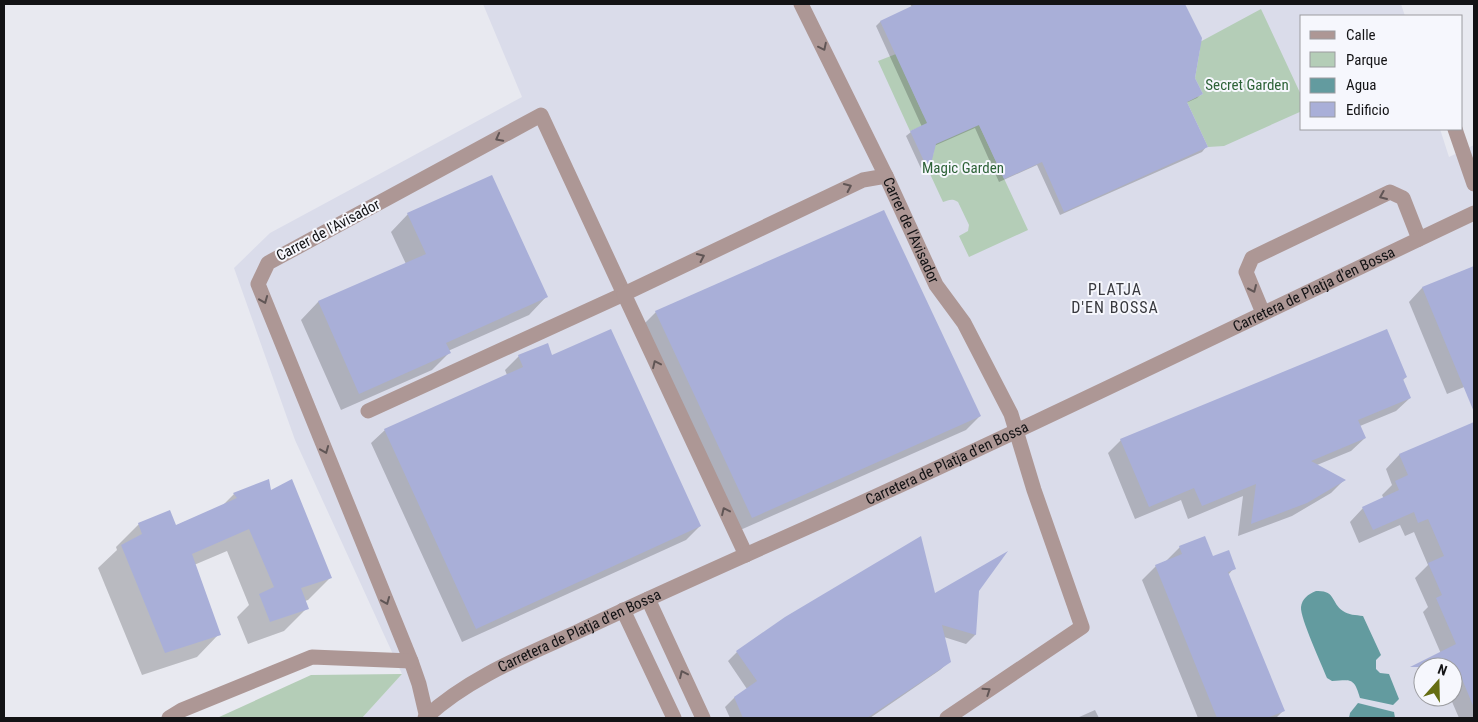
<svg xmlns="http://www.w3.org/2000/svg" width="1478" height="722" viewBox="0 0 1478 722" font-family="'Roboto Condensed',sans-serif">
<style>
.built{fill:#dadcea;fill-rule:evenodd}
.green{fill:#b4cdb7}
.water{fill:#639b9f}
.shadow{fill:#0003}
.building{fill:#a9afd8}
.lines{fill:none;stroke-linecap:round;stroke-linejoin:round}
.minor{stroke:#ad9795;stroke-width:15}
.oneway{stroke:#605555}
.labels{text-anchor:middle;stroke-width:4;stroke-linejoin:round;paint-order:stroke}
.park-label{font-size:15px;fill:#2e6338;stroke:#f6f7fd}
.street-label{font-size:15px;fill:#131315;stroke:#f6f7fd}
.neighbourhood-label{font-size:16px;letter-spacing:1px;fill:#38393e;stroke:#f6f7fd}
</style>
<rect width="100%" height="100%" fill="#e8e9f0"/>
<path class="built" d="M483,4h918l4,12h-103v113h138l9,28 25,-12v573h-1112l40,-44 -107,-234 -61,-172 36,-35 252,-136zM1423,667h30v30h-30z"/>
<g class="green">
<path d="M1261,9l41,88v14l-78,35 -16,1 -21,-45 16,-8 -8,-16 5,-29 -2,-6z"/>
<path d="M896,54l27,60 14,6 42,5 49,105 -59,27 -10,-21 9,-5 1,-6 -11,-23c-6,-4 -9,-2 -15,0l-19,-41 9,-6 1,-5 -11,-24 -13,5 -32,-70z"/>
<path d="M402,674l-40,44h-145l94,-43z"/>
</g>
<g class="water">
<path d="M1316,591c20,-1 15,12 27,20 5,4 13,4 20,5l18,39 -5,5v9l4,4 9,1 10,25 -6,6 -33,-7c-6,-21 -9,-18 -28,-17l-5,-3c-5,-13 -27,-60 -26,-71 1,-8 7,-13 15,-16z"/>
<path d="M1358,703l36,9 1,6h-46l1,-5z"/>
</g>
<g class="shadow">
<path d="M910,4h273l18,34 -7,40 7,16 -4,4 -11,5 20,44 -4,5 -142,63 -23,-50 -38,17 -24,-54 -41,18 -6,26 -4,3 -18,-39 5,-4 11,-5 -46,-101 4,-4 32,-15z"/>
<path d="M408,214l138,83 -17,18 -81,36 1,2 -17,17 -91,40 -40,-90 17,-18 88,-38 -15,-32z"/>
<path d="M1474,267v116l-27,11 -38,-92 13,-14z"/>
<path d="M656,312l324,104 -14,14 -228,101 -96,-205z"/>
<path d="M519,356l33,1 148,169 -14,14 -224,102 -91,-199 14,-13 122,-55 -2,-5z"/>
<path d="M1406,377l-4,4 8,17 -14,13 -36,15 5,12 -14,13 -34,14 27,15 -13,13 -39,23 -54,20 5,-40 -55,23 -7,-19 -46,19 -27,-66 13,-13z"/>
<path d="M1474,423v295h-15l-9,-21h3v-30h-15l4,-11 -19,-44 5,-5 -13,-29 13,-13 -14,-33 -9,4 -5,-11 -41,18 -9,-21 13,-14 21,-9 -2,-4 10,-10 -6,-16 13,-14z"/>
<path d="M270,492l61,85 -23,23 -3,1 2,7 -23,23 -36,13 -11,-27 12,-12 -22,-54 -33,14 25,69 -22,23 -55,18 -44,-107 19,-18 -1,-3 23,-23 36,2 47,-20 12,-12z"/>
<path d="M1180,547l32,11 22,10 -6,7 55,136 -6,6 1,1h-80l-56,-138 14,-14 10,-5z"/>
<path d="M978,591l-3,44 -9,9 -22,-7 6,24 -10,9 -70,48h-140l-5,-11 9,-9 13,-9 -19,-28 9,-9 197,-57z"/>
<path d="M1095,710l4,8h-22z"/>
</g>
<g class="building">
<path d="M916,4h269l17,34 -7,40 8,16 -16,8 21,45 -144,65 -22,-50 -38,17 -25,-54 -43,19 -7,28 -19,-41 17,-8 -47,-102z"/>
<path d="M492,175l56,122 -102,46 5,10 -92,41 -41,-93 108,-47 -19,-41z"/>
<path d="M884,210l97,206 -229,102 -97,-207z"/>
<path d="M1474,266v146l-52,-125z"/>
<path d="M611,329l90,197 -225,103 -92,-200 139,-62 -5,-12 30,-12 4,12z"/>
<path d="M1387,329l20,48 -4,2 8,19 -53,22 8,18 -55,23 35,19 -39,23 -56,21 5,-40 -54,22 -8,-18 -45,19 -29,-68z"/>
<path d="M1474,422v286l-17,-41h-47l46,-23 -20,-46 6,-3 -14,-32 16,-7 -16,-37 -10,4 -4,-11 -41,18 -11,-23 37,-17 -4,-9 13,-6 -9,-21z"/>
<path d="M269,479l2,11 21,-11 40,99 -31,10 8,21 -39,13 -11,-28 15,-7 -25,-58 -57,25 29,81 -56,18 -44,-108 21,-11 -4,-11 32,-13 6,15 61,-27 -4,-5z"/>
<path d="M921,536l14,57 73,-42 -29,40 -3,44 -34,-10 9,37 -84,56h-124l-9,-21 23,-16 -21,-30 49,-34z"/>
<path d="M1205,536l8,20 16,-6 7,19 -8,3 57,139 -18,7h-50l-62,-153 27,-11 -3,-8z"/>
</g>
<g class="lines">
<g class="minor">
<path d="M801,4l85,172"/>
<path d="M1455,129l19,55"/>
<path d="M1263,313l-17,-41 6,-14 138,-66 13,6 16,41"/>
<path d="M368,411l256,-117 -83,-179 -273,148 -10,21 153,377 8,23 8,34"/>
<path id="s1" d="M746,555l-122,-261 239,-114 23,-4 50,109 28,38 47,91 23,76 48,137 -135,91"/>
<path d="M648,599l55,119"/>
<path d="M623,610l51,108"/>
<path d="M169,718l13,-8 130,-53 99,4"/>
<path id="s2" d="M425,718c43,-40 99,-62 152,-86 76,-36 153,-70 229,-104 225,-101 446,-210 668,-315"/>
</g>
</g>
<defs><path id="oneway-chevron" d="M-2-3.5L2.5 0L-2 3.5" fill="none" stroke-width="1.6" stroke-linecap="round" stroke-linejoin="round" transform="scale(1.25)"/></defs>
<g class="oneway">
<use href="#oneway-chevron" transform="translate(823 47) rotate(64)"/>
<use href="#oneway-chevron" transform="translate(499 138) rotate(152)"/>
<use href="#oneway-chevron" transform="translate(848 187) rotate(-25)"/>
<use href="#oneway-chevron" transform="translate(1383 196) rotate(157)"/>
<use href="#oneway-chevron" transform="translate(701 257) rotate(-25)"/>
<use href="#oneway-chevron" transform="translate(1253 289) rotate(66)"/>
<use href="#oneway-chevron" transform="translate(264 300) rotate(68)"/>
<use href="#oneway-chevron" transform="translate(656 364) rotate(-115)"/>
<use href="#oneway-chevron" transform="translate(325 450) rotate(68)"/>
<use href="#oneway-chevron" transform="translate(725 511) rotate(-115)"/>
<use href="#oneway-chevron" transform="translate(386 601) rotate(68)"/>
<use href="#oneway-chevron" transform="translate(683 674) rotate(-115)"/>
<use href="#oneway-chevron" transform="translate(987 691) rotate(-34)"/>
</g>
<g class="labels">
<g class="park-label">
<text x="1247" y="90">Secret Garden</text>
<text x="963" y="173">Magic Garden</text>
</g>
<g class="street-label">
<text transform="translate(328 230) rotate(-28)" y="5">Carrer de l'Avisador</text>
<text dy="5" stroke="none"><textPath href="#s1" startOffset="636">Carrer de l'Avisador</textPath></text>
<text dy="5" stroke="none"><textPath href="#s2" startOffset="988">Carretera de Platja d'en Bossa</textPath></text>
<text dy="5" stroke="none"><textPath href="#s2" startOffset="582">Carretera de Platja d'en Bossa</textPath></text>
<text dy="5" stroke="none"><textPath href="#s2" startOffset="178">Carretera de Platja d'en Bossa</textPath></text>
</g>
<g class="neighbourhood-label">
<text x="1115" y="295">PLATJA<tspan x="1115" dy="18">D'EN BOSSA</tspan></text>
</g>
</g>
<rect width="1478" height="722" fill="none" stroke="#131315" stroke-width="10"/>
<rect x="1300" y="15" width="162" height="115" fill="#f6f7fd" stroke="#9b9ca0"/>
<rect x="1310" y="31" width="25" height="8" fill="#ad9795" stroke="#9b9ca0"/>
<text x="1346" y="40" font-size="15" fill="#131315">Calle</text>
<rect x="1310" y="52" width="25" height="15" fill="#b4cdb7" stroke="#9b9ca0"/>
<text x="1346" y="65" font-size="15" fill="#131315">Parque</text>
<rect x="1310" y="78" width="25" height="15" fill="#639b9f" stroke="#9b9ca0"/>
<text x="1346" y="90" font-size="15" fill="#131315">Agua</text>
<rect x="1310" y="102" width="25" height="15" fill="#a9afd8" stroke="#9b9ca0"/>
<text x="1346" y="115" font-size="15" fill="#131315">Edificio</text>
<g transform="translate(1438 682) rotate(20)"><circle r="24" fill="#f6f7fd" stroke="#9b9ca0"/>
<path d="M0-4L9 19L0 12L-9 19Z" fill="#656d12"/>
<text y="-8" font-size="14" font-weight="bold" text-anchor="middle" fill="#131315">N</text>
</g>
</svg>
